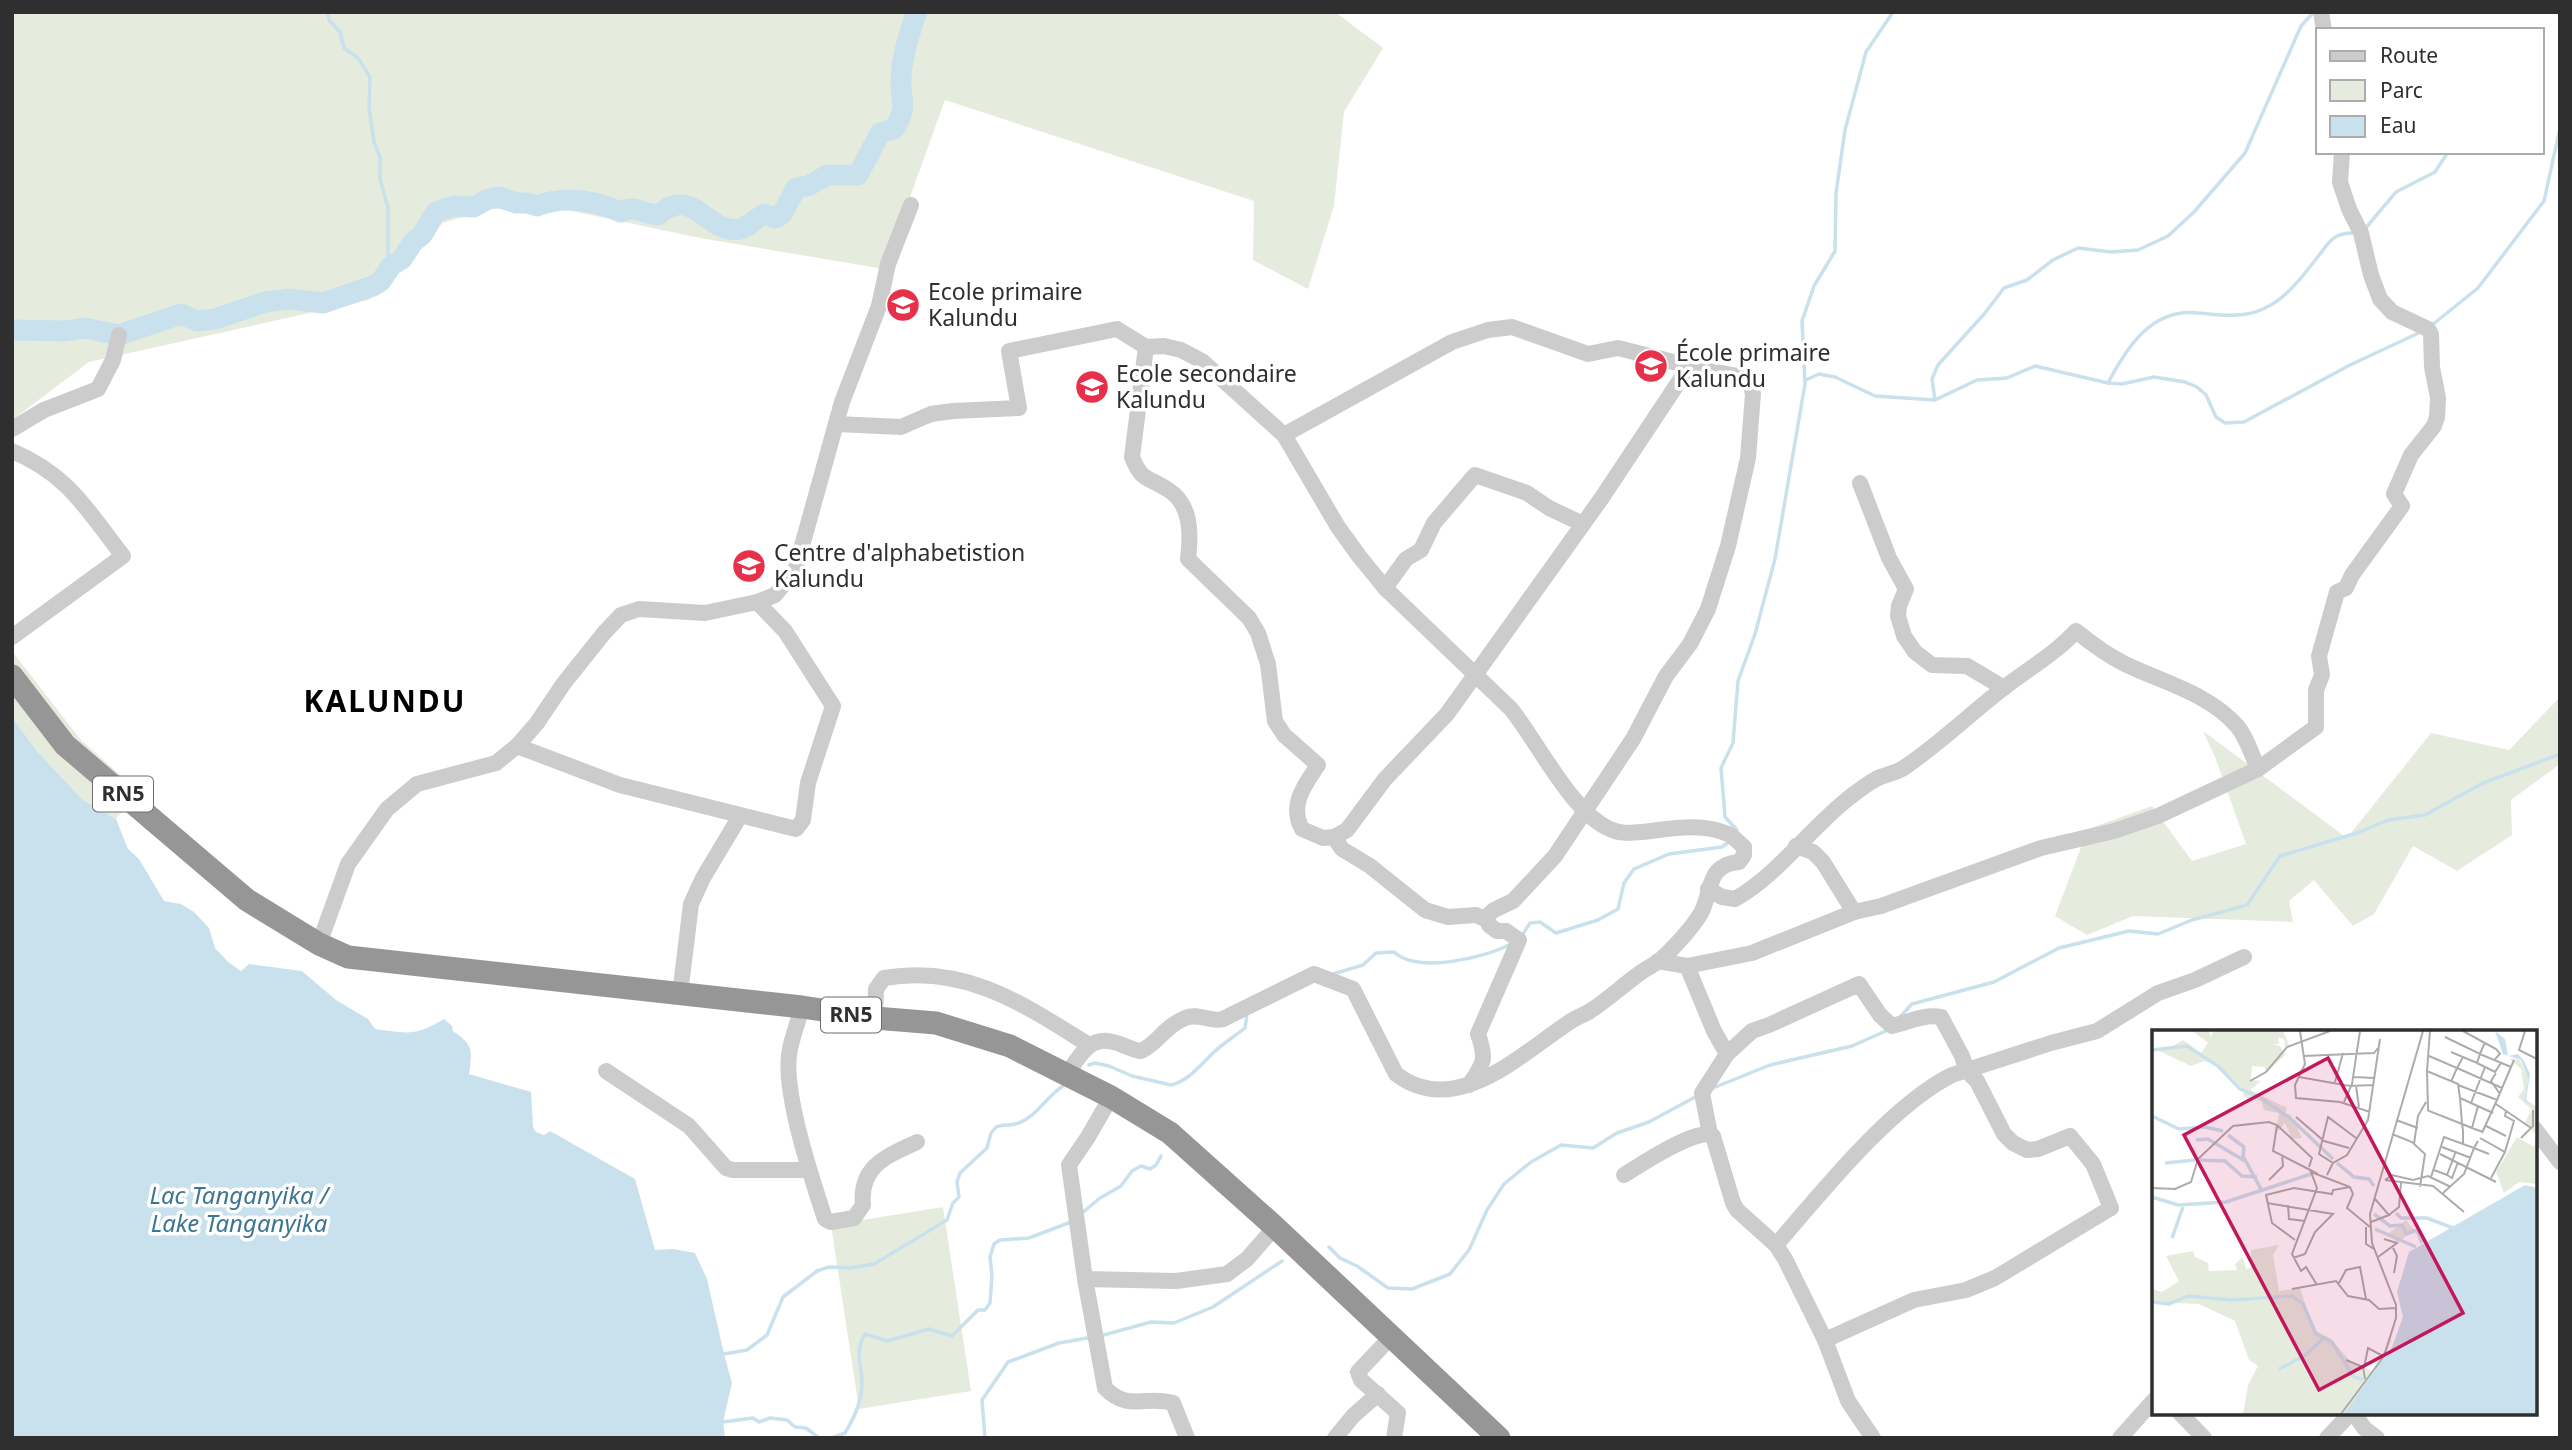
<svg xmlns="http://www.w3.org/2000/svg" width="2572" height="1450" viewBox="0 0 2572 1450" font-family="'Noto Sans',sans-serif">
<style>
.green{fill:#e6ecdd}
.water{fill:#c9e1ec}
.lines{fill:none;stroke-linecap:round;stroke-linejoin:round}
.stream{stroke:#c9e1ec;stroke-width:3.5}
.river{stroke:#c9e1ec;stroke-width:21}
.minor{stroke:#ccc;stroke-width:16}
.highway{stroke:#969696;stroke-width:23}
.labels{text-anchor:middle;stroke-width:7;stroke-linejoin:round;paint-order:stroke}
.shield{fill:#fff;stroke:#6d6d6d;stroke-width:2}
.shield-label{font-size:21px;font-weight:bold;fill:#2f2f2f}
.poi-label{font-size:23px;fill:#2f2f2f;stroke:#fff;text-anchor:start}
.water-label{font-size:24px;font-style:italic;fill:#3c7692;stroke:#fff}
.district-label{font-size:30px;font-weight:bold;letter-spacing:2px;fill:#000;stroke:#fff}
.inset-river{fill:none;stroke:#c9e1ec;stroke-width:3.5}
.inset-road{fill:none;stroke:#acacac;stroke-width:2}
.view{fill:#c2185b;fill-opacity:0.15;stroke:#c2185b;stroke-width:3.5}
.inset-edge{fill:none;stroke:#2f2f2f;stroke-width:3.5}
</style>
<rect width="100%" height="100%" fill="#fff"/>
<g class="green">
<path d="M12,12h1323l48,36 -39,64 -10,94 -26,83 -55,-29 1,-59 -309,-101 -61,169 -184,-31 -133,-28 -75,-1 -50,14 -31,38 -43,39 -279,62 -77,58z"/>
<path d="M12,651l68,88 59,53 -23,27 -34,-20 -45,-48 -25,-34z"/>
<path d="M2560,697v67l-49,36 1,35 -55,36 -44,-25 -39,68 -21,12 -39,-46 -25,21 4,21 -160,-6 -46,19 -32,-19 33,-87 64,-23 40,55 54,-17 -31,-87 -12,-26 144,107 84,-105 78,17z"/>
<path d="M943,1207l28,184 -112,18 -28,-184z"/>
</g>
<path class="water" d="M12,717l25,34 45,48 34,20 12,30 11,10 25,42 17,3 13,8 15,16 6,20 13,14 13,9 8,-7 53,7 34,29 32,19 7,10c32,4 39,8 69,-10l8,7 1,5c21,14 19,20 16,43l62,18 2,35 3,5 8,3 6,-4 85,48 20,71 18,-1 22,4 12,26 17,75 8,29 -9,39 2,16h-713z"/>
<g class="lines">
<g class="stream">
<path d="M328,12l1,8 11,12 4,16 14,10 12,19 -1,31 5,34 6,15v22l8,29v46l3,12"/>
<path d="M2364,230l32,-38 39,-20 13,-20"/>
<path d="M2432,325l46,-37 66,-87 16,-73"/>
<path d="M1806,380l13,-6 16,3 40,19 60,4 42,-20 30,-2 28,-12 73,17 14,1 32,-7 31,5 12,5 9,8 10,22 9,6 19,-1 106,-57 73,-34"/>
<path d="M2108,383c19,-36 44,-76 91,-70 23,2 46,6 68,-6 22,-11 38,-34 53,-53 4,-5 9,-13 14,-16 5,-4 14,-5 20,-5"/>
<path d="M1935,400l-3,-21 6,-14 47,-52 19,-25 23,-8 26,-20 25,-12 33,4 27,-2 30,-14 26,-24 51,-59 56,-127 13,-14"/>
<path d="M1735,835l2,-5 -12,-13 -4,-49 12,-25 5,-62 17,-47 20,-75 30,-175 -3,-63 12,-35 21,-35 1,-58 9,-63 21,-78 27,-40"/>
<path d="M1521,937l9,-14 10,-1 16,11 42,-13 20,-11 6,-26 10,-14 35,-15 53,-7 8,-6"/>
<path d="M1333,974l30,-9 13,-12 18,-1c24,22 89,6 115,-7"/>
<path d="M1900,1017l12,-13 82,-22 65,-34 70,-17 29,3 34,-14 55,-15 33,-49 77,-23 31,-13 37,-5 58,-32 77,-29"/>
<path d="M1089,1065l6,-2 14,3 23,10 39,9c17,-4 31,-21 43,-33 10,-9 21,-16 31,-24l2,-14"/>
<path d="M1713,1088l57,-23 82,-19 36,-16"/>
<path d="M1082,1213l18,-15 21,-12 11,-15 9,-5 9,3 6,-4 5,-9"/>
<path d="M1329,1247l11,11 17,8 31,22 24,1 38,-15 19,-24 18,-40 17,-26 27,-22 30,-17 32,3 24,-15 32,-11 48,-26"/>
<path d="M1100,1336l51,-14 23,1 39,-16 69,-46"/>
<path d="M724,1354l23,-4 20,-15 16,-38 34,-26 12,-4 21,1 24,-4 73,-44 6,-17 6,-6 -2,-15 3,-9 27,-25 4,-15 5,-6c7,-3 15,-1 23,-4 18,-7 28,-27 44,-37"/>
<path d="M723,1422l30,-4 6,4 11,-4 17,2 8,7 11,1 13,10"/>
<path d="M832,1438l13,-5c9,-15 17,-31 17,-49 0,-19 -8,-32 3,-50l22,7 42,-12 23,7 26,-26h7l5,-7 2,-27 -2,-19 4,-13 6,-4 29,-2 42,-16"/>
<path d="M985,1438l-3,-38 26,-38 51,-19 34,-6"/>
</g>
<path class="river" d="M12,330l53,1 19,-3 35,7 62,-21 16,7 18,-2 50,-17 23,-3 35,4 50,-17 8,-5 10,-15 11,-7 11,-17 9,-7 14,-23 18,-6 20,1 14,-8 11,-2 17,6h11l10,3c28,-11 56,-6 84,6 13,-8 22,2 37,3 35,-32 49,21 83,14 7,-2 16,-11 23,-15l12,4 6,-4 14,-26 12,-2 19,-11h31l22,-42 14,-4c14,-23 7,-23 7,-47 0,-22 8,-49 16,-70"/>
<g class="minor">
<path d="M2321,12l3,18"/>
<path d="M1146,347l-14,110c10,25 15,19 35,32 25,15 24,45 21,70l61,59 9,15 10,31 7,57 9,14 34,30c-14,21 -29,40 -16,64l21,9 11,-1 13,-7 38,-51 62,-65 154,-215 89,-134"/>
<path d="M837,424l64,3 30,-13 22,-3 66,-3 -10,-57 108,-22 29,18 18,-1 17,4 21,11 82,74 54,92 21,29 26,32 126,121c26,32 61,104 99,120 10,5 21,4 32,3 27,-3 60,-10 86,2 5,2 11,9 16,13v8l-5,7c-33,3 -26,28 -38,51 -8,14 -29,37 -42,48 -7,5 -16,9 -23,15 -15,11 -30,25 -46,35 -6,4 -13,6 -19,10 -49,32 -115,99 -175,53l-43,-85 -39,-15 -91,45c-13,4 -24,-7 -38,-1 -21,9 -28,26 -44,33 -10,-1 -18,-7 -28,-9 -24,-7 -34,16 -47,33"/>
<path d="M12,429l32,-19 54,-21 15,-29 6,-25"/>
<path d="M1284,435l168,-93 36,-12 24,-3 76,27 30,-6 87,22 39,7 6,6 3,11 -5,64 -20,88 -20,63 -18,35 -24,32 -33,63 -78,117 -42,45 -19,9 -7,6 2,9 8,6h9l13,9 -41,94c9,26 6,29 -9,51"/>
<path d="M12,451c57,24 75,59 111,105l-111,81"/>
<path d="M1860,483l29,75 17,31 -7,17 -1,10 6,20 11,16 17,13 35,1 37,22"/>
<path d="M1385,588l21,-29 15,-9 13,-27 41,-48 52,18 22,15 34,16"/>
<path d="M517,746l103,39 176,44 7,-9 5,-37 25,-77 -48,-75 -28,-29"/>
<path d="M1334,837l8,12 28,17 55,44 23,7 28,-2 11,5"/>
<path d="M1796,846l17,6 10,10 31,50 27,-6 160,-58 73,-17 44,-15 100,-47 58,-42v-37l6,-15 -3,-19 18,-64 9,-4 6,-13 50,-69 -8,-12 17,-39 23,-29 3,-9 1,-19 -6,-31 -1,-33 -3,-5 -36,-17 -12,-13 -9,-24 -10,-42 -12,-24 -9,-27 2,-30"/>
<path d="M1708,889l14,8 13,2c44,-25 74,-70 115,-102 8,-6 17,-13 26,-18 10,-5 21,-6 29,-12 34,-23 64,-52 96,-77 25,-20 53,-35 75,-59 16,13 31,24 49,33 37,18 85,30 112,62 10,11 15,30 21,43"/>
<path d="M319,944l29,-80 39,-55 30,-25 79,-21 21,-17 20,-23 27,-40 40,-50 17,-18 18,-6 66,4 52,-11 18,-7 20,-24 47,-169 37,-96 9,-42 23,-59"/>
<path d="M1658,961l29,5 27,65 13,23 -25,39 8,41 3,2 20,67 4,7 39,35 9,14 40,81 23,61 25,37"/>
<path d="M1687,966l65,-13 102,-41"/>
<path d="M680,994l11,-90 12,-26 37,-62"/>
<path d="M802,1007c-4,16 -11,32 -13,48 -5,41 23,124 36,164l6,3 23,-4 9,-13c-4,-39 24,-49 54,-63"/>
<path d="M875,1018l1,-29 8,-11c82,-14 139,26 205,67"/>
<path d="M1727,1054l25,-23 17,-6 90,-41 21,31 12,11c17,-4 31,-12 49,-9l21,39 5,15 10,10 27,53 9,9 14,7 11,-1 32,-13 23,28 18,44 -116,70 -29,12 -52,10 -89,40"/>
<path d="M606,1071l83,55 37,42 7,2h76"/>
<path d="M1111,1097l-23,40 -19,28 16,114 91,2 51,-7 20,-15 28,-32"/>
<path d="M2535,1129l25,33"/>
<path d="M1624,1175c19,-12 64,-42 86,-41"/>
<path d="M1776,1245c46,-53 114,-139 176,-170l99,-32 46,-12 61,-38 37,-13 49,-23"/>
<path d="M1085,1279l20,109c23,24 41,7 68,15l14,35"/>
<path d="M1391,1337l-33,35 3,8 37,33 -4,25"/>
<path d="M2180,1413l24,25"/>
<path d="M2354,1413l10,15 13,10"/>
<path d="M1335,1438l18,-22 25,-22"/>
<path d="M2120,1438l34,-38"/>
<path d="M2327,1438l24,-25"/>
</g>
<path class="highway" d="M12,676l53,69 182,155 72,44 29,13 454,50 73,11 61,5 74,23 101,51 59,36 105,94 224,211"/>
</g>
<defs>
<g id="school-disc" transform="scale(1.75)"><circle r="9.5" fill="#e7314a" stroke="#fff"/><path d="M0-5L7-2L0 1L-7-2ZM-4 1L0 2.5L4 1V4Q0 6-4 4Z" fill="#fff"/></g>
</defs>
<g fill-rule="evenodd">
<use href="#school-disc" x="903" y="305"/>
<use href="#school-disc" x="1651" y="366"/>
<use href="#school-disc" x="1092" y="387"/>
<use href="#school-disc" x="749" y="566"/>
</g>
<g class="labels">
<g class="shield">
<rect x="93" y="776.5" width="60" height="35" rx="5"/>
<rect x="821" y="997.5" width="60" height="35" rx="5"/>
</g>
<g class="shield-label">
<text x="123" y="801">RN5</text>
<text x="851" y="1022">RN5</text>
</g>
<g class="poi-label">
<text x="928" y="300">Ecole primaire<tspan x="928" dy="26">Kalundu</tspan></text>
<text x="1676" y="361">École primaire<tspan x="1676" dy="26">Kalundu</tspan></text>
<text x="1116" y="382">Ecole secondaire<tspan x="1116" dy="26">Kalundu</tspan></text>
<text x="774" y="561">Centre d'alphabetistion<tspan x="774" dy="26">Kalundu</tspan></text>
</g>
<g class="water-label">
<text x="239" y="1204">Lac Tanganyika /<tspan x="239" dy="28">Lake Tanganyika</tspan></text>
</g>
<g class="district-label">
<text x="385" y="712">KALUNDU</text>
</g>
</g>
<g transform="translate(2152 1030)">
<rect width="385" height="385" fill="#fff"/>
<path d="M41,1h16l2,6 2,-6h70l6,14 -4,2 -1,-8 -6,-2 1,7h-7l8,2 5,9 -19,18 -1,-6 -13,-1 -1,14 10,1 -11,9 37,18 -2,6h5l12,24 -10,1 -7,-16 -9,10 3,-20 -15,-3 -3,-9 -17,-4 -2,-9 -24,-23 -13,-4 -14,5 -38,-18h16l14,-8 18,13 7,-10zM357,28l11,2 8,20 -4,21 13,6v77l-18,-2 -15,11 -8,-21 21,-35 17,10 2,-12 -11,-13 7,-12 -14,-13 6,-8 -3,-20zM254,190l8,10 -17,13 -8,-10zM127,215l-6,10 6,36 21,-3 14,42 16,8 21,24 21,9 22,-36 -15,34 -35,45h-101l5,-29 10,-19 -9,-6 -14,-39 -36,-17 -47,-2v-13l10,3 17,-11 -13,-25 27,-5 2,6 13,6 1,8 28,-1 -2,-6 8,-7 3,12 5,-1v-18z" fill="#e6ecdd"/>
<path d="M343,1l10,8 3,17 10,-2 6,7 6,13 -4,26 11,7 -13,-6 4,-21 -7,-20 -18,-6zM373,155l12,3v226h-193l48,-67 11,-30 -6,-25 12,-40z" fill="#c9e1ec"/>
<path class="inset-river" d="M0,20l35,-4 31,20 22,23 18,7 33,23 42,40M0,86l27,13 26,-2 18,4M76,105l16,12 -1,9 19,35M44,110l12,-1 37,22M48,130l25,1 17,15 15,1M13,133l30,-3M185,133l17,14 15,2 5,7M0,167l26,8 48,-3 85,-28M244,183l5,5h26l26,10M222,184l16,12 12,-1 4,9 11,-4 5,13M223,199l41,18M20,208l11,-31M0,272l17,2 19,-8 44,4 60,-4 11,8 13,30 16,8 21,34 10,4M127,339l25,-13 21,-19"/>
<path class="inset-road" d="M148,1l5,33 -10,21 1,13 44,4 30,10M311,1l33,18 4,5 -5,5M373,1l-6,19 18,9M293,7l35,17 5,-12M299,22l26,11 3,-9 31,13M151,26l71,-3 4,-5M277,26l28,12 -6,14M311,27l-6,11 45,20M325,33l18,9 6,-9M275,41l3,-40M344,43l-5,8 9,13M147,47l51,9 24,-1M201,47l22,1M98,51l16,-9 21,-25 43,-16M183,52l8,-29M306,55l39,15 17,-40M204,56l3,21M308,68l33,15M192,72l8,-18 8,-53M319,73l14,-36M344,74l35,24M144,87l28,24 25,7M244,90l22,8M125,95l-4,26 45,23M334,96l20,10M320,98l6,-22M330,103l15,-33M240,104l20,8 13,12 -5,33M328,108l25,14 9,-31 -9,-5 1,-5M369,108l12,-12v-16M262,114l4,-28 8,-14M311,114v-14l-1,-6 -2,-26 -2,-14 -31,-13 1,39 1,1 33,13 10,4 11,4M290,117l29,11M288,124l56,28M181,133l-14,-9 9,-37 28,21M282,140l13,5 9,-24M175,145l6,-12 14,-8 21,-35 12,-81M295,145l5,3 6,-16M279,147l13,-40 30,11 4,-7M339,148l14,-26M117,150l14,-14 -1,-11M233,150l48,6 31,26M233,150l7,-5 21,5 15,-4 23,11M0,158l23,1 16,-7 7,-23 35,-33 36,-4 8,3 35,33 -3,9M291,163l21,-19 10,-26 15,6M115,173l66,11 -18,18 -10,22 -12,4M136,175l1,14 16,2M237,185l10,-8 2,-24M219,192l18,-7 -14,-16M214,197v17l8,5M143,210l-23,-17 -6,-28 28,-7 38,6 1,-4 17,-3M241,218l4,8 -3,17M226,227l19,-14 -13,-4M187,253l7,-13 14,-3 6,32M165,255l-11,-18 -5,4 -9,-17 25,-66 -6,-16 39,15 3,7 -6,14 23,19M140,259l44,-8 12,15 21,4 10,9 17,-1M194,330l17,7 2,12M212,338l4,-20 15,8M189,384l43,-58 12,-38v-13l-24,-62 -2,-29 53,-183"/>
<path class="view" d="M176,28l135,255 -144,77 -135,-255z"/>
<rect width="385" height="385" class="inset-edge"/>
</g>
<rect width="2572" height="1450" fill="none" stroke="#2f2f2f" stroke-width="28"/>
<rect x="2316" y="28" width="228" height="126" fill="#ffffff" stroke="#acacac" stroke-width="2"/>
<rect x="2330" y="51" width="35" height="10" fill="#cccccc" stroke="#acacac" stroke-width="2"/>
<text x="2380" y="63" font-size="21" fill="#2f2f2f">Route</text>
<rect x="2330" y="80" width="35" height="21" fill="#e6ecdd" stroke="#acacac" stroke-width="2"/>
<text x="2380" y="98" font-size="21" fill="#2f2f2f">Parc</text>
<rect x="2330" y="116" width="35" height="21" fill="#c9e1ec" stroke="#acacac" stroke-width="2"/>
<text x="2380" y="133" font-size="21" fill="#2f2f2f">Eau</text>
</svg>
